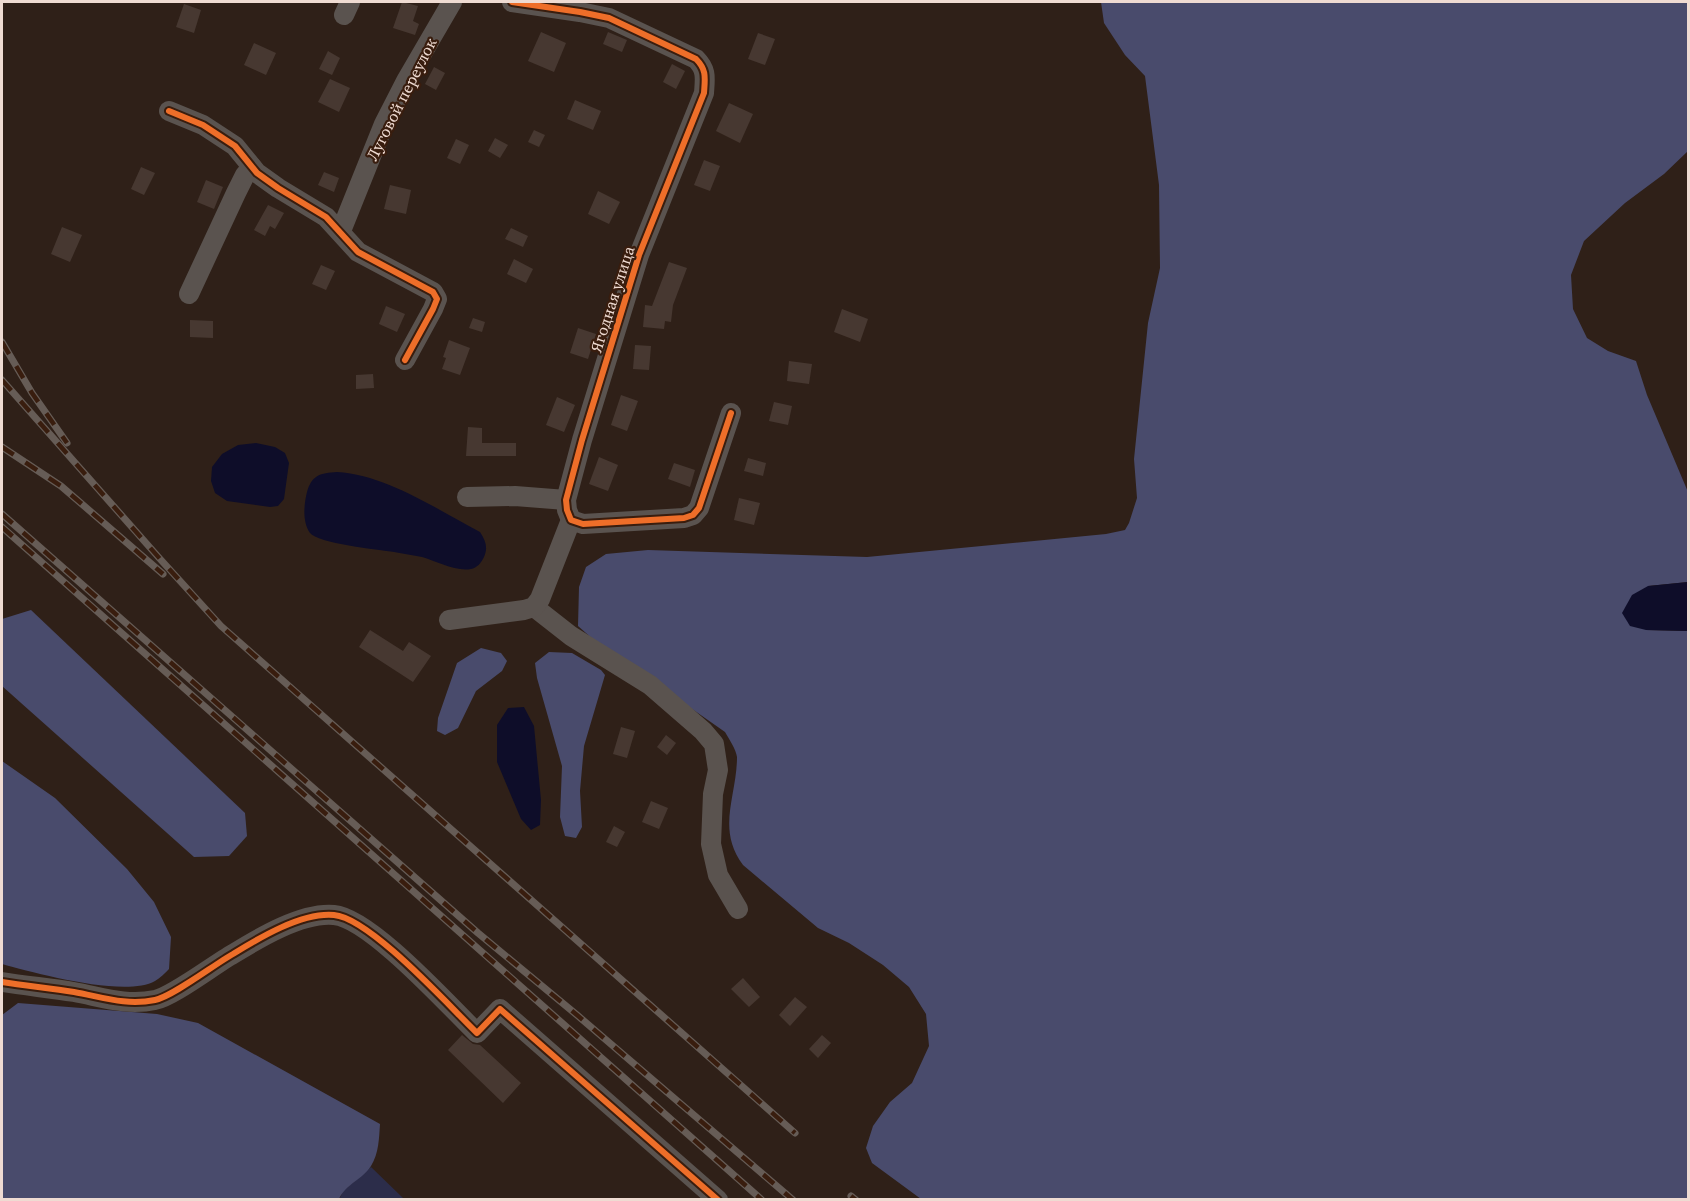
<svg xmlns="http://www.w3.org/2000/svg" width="1690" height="1201" viewBox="0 0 1690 1201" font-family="'Source Serif 4',serif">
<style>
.green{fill:#2c2d4a}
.forest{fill:#494b6c}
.water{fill:#0e0d29}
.building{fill:#473831}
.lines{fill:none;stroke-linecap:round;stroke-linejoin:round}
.minor{stroke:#5a534f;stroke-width:20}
.rail-casing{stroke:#665c56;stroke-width:7}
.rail{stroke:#391d0e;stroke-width:4.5;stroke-dasharray:14;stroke-linecap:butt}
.cycleway-casing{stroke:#391d0e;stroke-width:10}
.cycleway{stroke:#ee6e29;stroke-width:6}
.labels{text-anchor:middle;stroke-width:4.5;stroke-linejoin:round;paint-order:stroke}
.street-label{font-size:16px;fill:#efdbd2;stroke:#391d0e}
</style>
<rect width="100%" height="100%" fill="#2f2018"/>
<path class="green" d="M371,1167l33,32 -65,1 4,-9z"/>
<g class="forest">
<path d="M1101,2h587v149l-24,23 -39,29 -41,38 -13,34 2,34 14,29 21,13 28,10 11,34 41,97v90l-40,4 -2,44 42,1v568h-767l-49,-36 -6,-15 7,-22 17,-24 22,-19 17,-37 -3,-32 -17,-27 -26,-22 -34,-22 -31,-15 -75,-63c-27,-36 -6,-69 -6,-108 -1,-8 -8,-18 -12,-25l-130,-91 -17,-15 1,-39 7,-20 20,-13 42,-4 219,7 239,-23 19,-4 4,-7 8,-25 -3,-39 14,-136 12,-55 -1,-83 -14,-109 -20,-21 -21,-32z"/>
<path d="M31,610l214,203 2,23 -18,20 -35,1 -192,-171v-67z"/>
<path d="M481,648l20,5 6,8 -5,10 -26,20 -18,37 -13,7 -8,-4 1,-13 19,-55z"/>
<path d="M549,652l23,1 29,17 4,5 -21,71 -4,45 2,36 -6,11 -11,-2 -5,-19 2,-51 -25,-88 -2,-15z"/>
<path d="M2,761l53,37 72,71 27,33 17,35 -2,32c-4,4 -9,9 -14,12 -30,17 -120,-8 -153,-17z"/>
<path d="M18,1003l139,11 41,9 182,101c-1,14 -1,29 -9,42 -8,13 -25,18 -32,33h-337v-184z"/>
</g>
<g class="water">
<path d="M256,443l19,4 10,6 4,10 -5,36 -6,7 -8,1 -43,-6 -12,-8 -4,-12 1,-14 10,-13 16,-9z"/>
<path d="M337,472c50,3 99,37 143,60 6,9 8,16 4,25 -3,6 -7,11 -13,12 -15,3 -35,-8 -49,-12 -9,-2 -19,-3 -28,-5 -15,-2 -77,-9 -84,-19 -8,-11 -6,-29 -3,-41 5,-17 13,-19 30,-20z"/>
<path d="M1688,582v49l-42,-1 -16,-4 -8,-13 10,-18 16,-9z"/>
<path d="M524,707l10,19 7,74 -1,25 -9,5 -10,-11 -24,-57v-37l11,-17z"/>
</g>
<g class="building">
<path d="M402,2l16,4 -5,15 6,3 -4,11 -22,-7z"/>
<path d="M184,4l17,6 -7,23 -18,-6z"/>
<path d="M541,32l25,11 -12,29 -26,-11z"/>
<path d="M608,32l19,8 -5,12 -19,-8z"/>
<path d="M758,33l17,6 -10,26 -17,-6z"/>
<path d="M254,43l22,10 -10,22 -22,-10z"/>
<path d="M328,51l12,7 -8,17 -13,-6z"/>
<path d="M672,64l13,7 -9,18 -13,-7z"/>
<path d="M434,67l11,6 -9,17 -11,-6z"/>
<path d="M330,79l20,9 -11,24 -21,-10z"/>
<path d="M575,100l26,11 -8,19 -26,-11z"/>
<path d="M729,103l24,11 -13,29 -24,-12z"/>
<path d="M534,130l11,5 -6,12 -11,-5z"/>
<path d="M495,138l13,7 -8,13 -12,-7z"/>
<path d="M456,139l13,6 -9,19 -13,-6z"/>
<path d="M704,160l16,6 -10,25 -16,-6z"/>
<path d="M141,167l14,6 -11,22 -13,-6z"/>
<path d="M324,172l15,6 -5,14 -16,-7z"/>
<path d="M206,180l17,7 -9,22 -17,-7z"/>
<path d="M390,185l21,5 -5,24 -22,-5z"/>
<path d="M598,191l22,11 -11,22 -21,-10z"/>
<path d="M268,205l16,8 -9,16 -5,-3 -5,10 -11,-6z"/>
<path d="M62,227l20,8 -12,27 -19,-8z"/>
<path d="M511,228l17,8 -5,11 -18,-8z"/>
<path d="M514,259l19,10 -7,14 -19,-9z"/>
<path d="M669,262l18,6 -14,37 -2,17 -6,-1 -1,8 -21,-2 2,-22 7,1z"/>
<path d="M321,265l14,6 -9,19 -14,-6z"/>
<path d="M386,306l19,8 -8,18 -18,-8z"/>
<path d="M842,309l26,10 -8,23 -26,-10z"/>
<path d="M473,318l12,4 -3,10 -13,-4z"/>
<path d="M190,320l23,1v17l-23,-1z"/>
<path d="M578,328l18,6 -8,25 -18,-6z"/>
<path d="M449,340l21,8 -10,27 -18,-6 4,-11 -3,-1z"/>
<path d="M635,345l16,1 -2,24 -16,-1z"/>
<path d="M789,361l23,3 -3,20 -22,-3z"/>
<path d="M373,374l1,14 -18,1v-14z"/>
<path d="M621,395l17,6 -11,30 -16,-6z"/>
<path d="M557,397l18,8 -11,27 -18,-7z"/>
<path d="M774,402l18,4 -4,19 -19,-4z"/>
<path d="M468,427l14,1v15h34v13h-50z"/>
<path d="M599,457l19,8 -10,26 -19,-7z"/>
<path d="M748,458l18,5 -3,13 -19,-5z"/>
<path d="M674,463l21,7 -5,17 -22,-8z"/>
<path d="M739,498l21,5 -6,22 -20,-5z"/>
<path d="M370,630l33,21 6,-9 22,14 -18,26 -54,-35z"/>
<path d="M621,727l14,4 -8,27 -14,-4z"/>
<path d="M666,735l10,8 -9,12 -10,-8z"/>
<path d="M651,801l17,7 -9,21 -17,-7z"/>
<path d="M614,826l11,6 -8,15 -11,-5z"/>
<path d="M743,978l17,19 -11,10 -18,-18z"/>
<path d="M795,997l12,10 -17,19 -11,-11z"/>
<path d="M462,1035l11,9 7,1 41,38 -18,20 -55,-53z"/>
<path d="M822,1035l9,8 -13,15 -9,-9z"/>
</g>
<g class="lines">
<g class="minor">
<path d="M512,2l68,10 29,6 87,41c11,11 9,19 8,34l-65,162 -57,185 -16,60 1,10 4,10"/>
<path d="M344,15l6,-13"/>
<path d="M169,111l34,14 32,21 22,27 21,15 48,29 32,35 75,40 4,7 -4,10 -28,51"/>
<path d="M341,231l43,-107 22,-43 46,-79"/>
<path d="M189,294l47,-101 9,-18 7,-8"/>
<path d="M467,497l48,-1 51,4"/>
<path d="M571,520l12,4 101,-6 9,-3 6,-7 32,-95"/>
<path d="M534,607l37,29 79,49 53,46 11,13 4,26 -5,24 -2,50 7,31 20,34"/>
<path d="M449,620l75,-10 10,-3 6,-8 31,-79"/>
<path d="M2,982c24,4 48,6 72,10 28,5 52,14 81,8 17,-3 60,-36 78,-46 26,-16 69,-42 101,-39 36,3 115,91 143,118l23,-24 218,191"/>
</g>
<g class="rail-casing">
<g id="rail">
<path d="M2,342l30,51 35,50"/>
<path d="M2,380l159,180 60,66 574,507"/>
<path d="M2,447l59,39 102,88"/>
<path d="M2,514l476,419 99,82 216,185"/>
<path d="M2,527l760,673"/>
<path d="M851,1196l5,4"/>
</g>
</g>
<use href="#rail" class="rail"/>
<g class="cycleway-casing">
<g id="cycleway">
<path d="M512,2l68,10 29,6 87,41c11,11 9,19 8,34l-65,162 -57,185 -16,60 1,10 4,10 12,4 101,-6 9,-3 6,-7 32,-95"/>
<path d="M169,111l34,14 32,21 22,27 21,15 48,29 32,35 75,40 4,7 -4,10 -28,51"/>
<path d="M2,982c24,4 48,6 72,10 28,5 52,14 81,8 17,-3 60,-36 78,-46 26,-16 69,-42 101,-39 36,3 115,91 143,118l23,-24 218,191"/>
</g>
</g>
<use href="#cycleway" class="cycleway"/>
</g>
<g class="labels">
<g class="street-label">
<text transform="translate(401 99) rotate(-63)" y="6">Луговой переулок</text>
<text transform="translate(612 299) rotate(-72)" y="6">Ягодная улица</text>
</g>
</g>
<rect width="1690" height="1201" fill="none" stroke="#efdbd2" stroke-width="6"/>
</svg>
